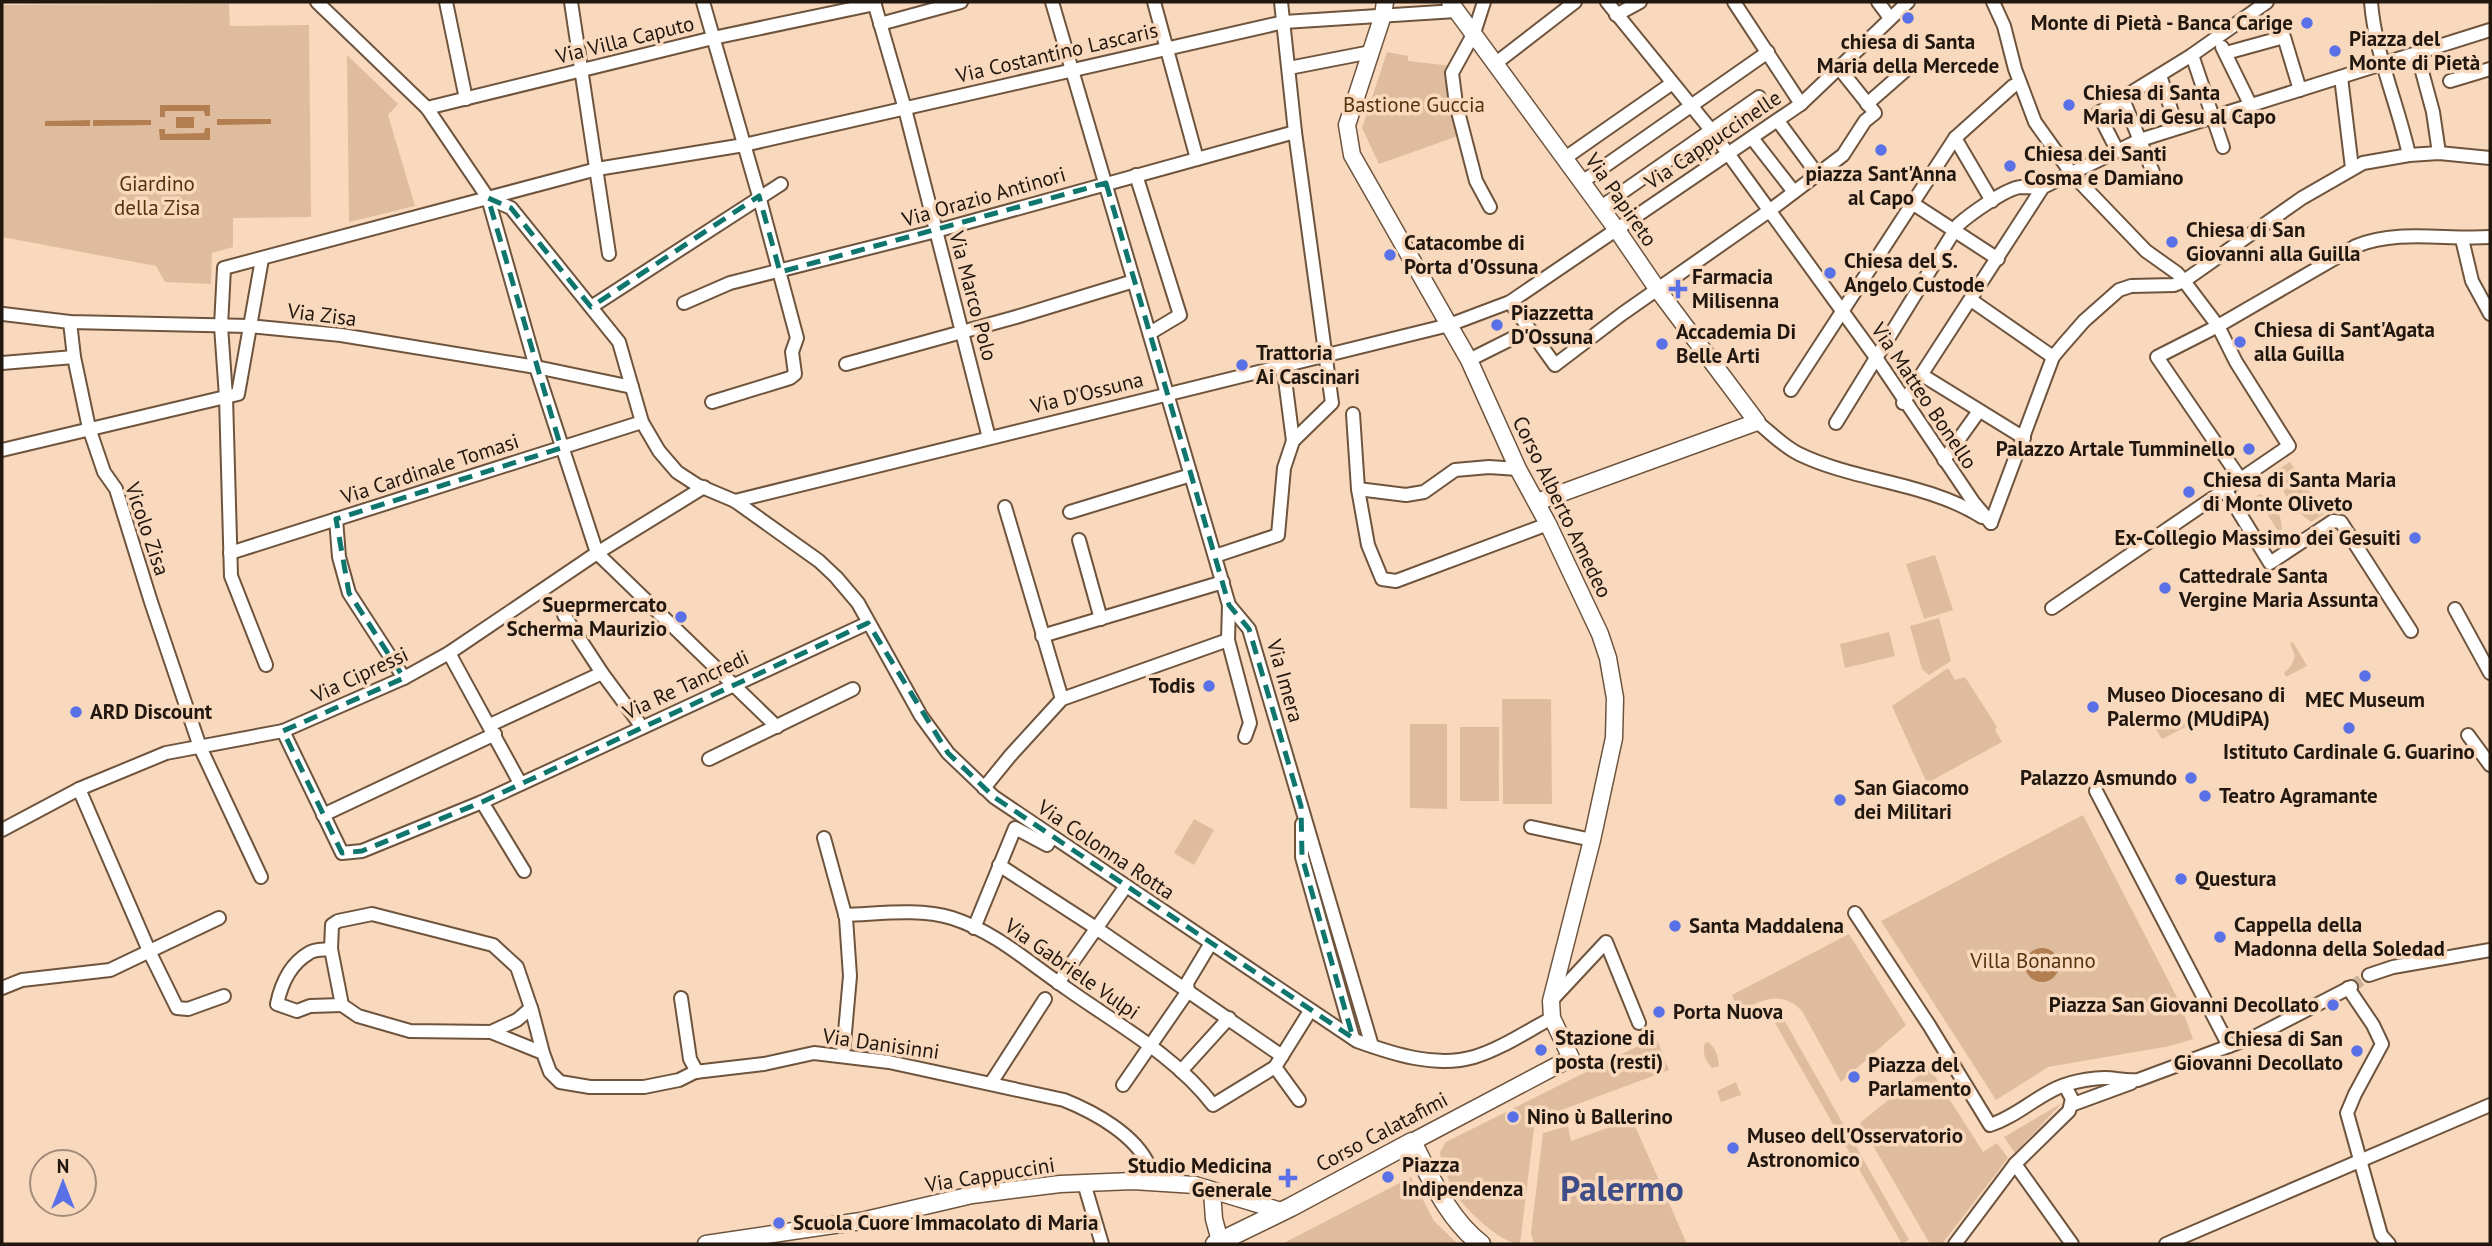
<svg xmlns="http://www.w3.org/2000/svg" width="2492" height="1246" viewBox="0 0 2492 1246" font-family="'PT Sans',sans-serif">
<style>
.green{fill:#dfbc9e;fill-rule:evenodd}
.water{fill:#b37f51}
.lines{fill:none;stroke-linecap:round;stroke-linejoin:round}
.minor-tunnel{stroke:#cdb29b;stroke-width:12;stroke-dasharray:12 6;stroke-linecap:butt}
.minor-casing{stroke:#6f543d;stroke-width:16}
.tertiary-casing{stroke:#6f543d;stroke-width:19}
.secondary-casing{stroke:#6f543d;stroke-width:21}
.minor{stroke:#fff;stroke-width:12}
.tertiary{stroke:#fff;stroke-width:16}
.secondary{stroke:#fff;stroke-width:18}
.marked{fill:none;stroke:#0f766e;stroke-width:5;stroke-dasharray:14 9;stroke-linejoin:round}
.poi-dot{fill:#5a70e6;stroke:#f8d9be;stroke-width:2.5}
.labels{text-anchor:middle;stroke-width:7;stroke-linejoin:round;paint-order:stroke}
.poi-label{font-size:21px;font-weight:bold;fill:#22170e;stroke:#f8d9be;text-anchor:start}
.street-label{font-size:21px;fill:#22170e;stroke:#f8d9be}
.park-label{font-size:21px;fill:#55310c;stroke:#f8d9be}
.town-label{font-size:35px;font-weight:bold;fill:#3e4c87;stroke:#f8d9be}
</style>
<rect width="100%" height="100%" fill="#f8d9be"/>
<g class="green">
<path d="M229,4l1,22 79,-1 2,192 -78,1v29l-21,6 -1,31 -46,-2 -9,-16 -154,-29v-232zM90,120v6h-45l1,-5z"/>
<path d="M1387,52l21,4v5l44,5 6,70 -79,28 -17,-36z"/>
<path d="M347,55l51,49 -10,11 27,91 -66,16z"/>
<path d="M2290,462l34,52 -13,8 -19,-15 -9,-17 -1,-13 -6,-6z"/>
<path d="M2260,494c14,8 21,18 22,35l-4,2 -22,-35z"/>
<path d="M1935,555l18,55 -29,9 -18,-55z"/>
<path d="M1939,618l12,43 -22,14 -7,-6 -12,-43z"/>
<path d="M1889,632l6,24 -50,12 -5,-24z"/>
<path d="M2293,642l14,24 -21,11 -2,-4 7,-7 4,-10 -5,-13z"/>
<path d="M1948,668l7,12 10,-3 32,50 -2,3 7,12 -75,41 -35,-77z"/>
<path d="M1502,699h49l1,105h-49z"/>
<path d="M2154,720c11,9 18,9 31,3l2,3 -25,13 -11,-17z"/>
<path d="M1410,724h37v85l-37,-1z"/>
<rect x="1460" y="727" width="39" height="74"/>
<path d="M2083,815l98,190 12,34 -23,7 -122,21 -52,33 -115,-179z"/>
<path d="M1194,819l20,11 -20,35 -20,-12z"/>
<path d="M1849,934l57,91 -65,57 -39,-71c-21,-22 -40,-10 -64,0l-6,-16z"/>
<path d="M1783,1018l126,222 -7,4 -127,-221z"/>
<path d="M1656,1037l13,33 -134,50 -15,124c-19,0 -56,-36 -66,-52 -3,-5 -5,-11 -7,-16l8,-4 -6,-14 -8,3 -1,-9 6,-10z"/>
<path d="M1708,1042c8,6 10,14 11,24l-7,2c-7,-8 -10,-15 -7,-25z"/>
<path d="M1929,1067l54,85 14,-9 11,15 -66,86h-12l-70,-121z"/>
<path d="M1736,1082l5,13 -20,7 -4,-11z"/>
<path d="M2062,1103l-47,50 -11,-16z"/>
<path d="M1632,1119l55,125h-153l-3,-11 12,-100 25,-7 3,15z"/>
<path d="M1411,1177l23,44 24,23h-176z"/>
</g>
<g class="water">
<path d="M160,105h50v11h-5l-1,-5h-39v6h-5z"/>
<rect x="176" y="117" width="18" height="11"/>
<path d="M217,119h54v5l-54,1z"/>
<path d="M90,120v6h-45v-5z"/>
<path d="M93,120h58v5l-58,1z"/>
<path d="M205,128h5v12h-50l-1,-11h6v5l39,-1z"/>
<circle cx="2042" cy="965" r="17"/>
</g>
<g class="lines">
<path class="minor-tunnel" d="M2351,987l18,-12"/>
<g class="minor-casing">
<g id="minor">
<path d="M317,2l110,106 61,90 23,10 108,134 23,80 17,29 18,21 20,13 38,16 84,60 17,16 22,26 63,113 27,37 46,44 363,244c36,13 79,27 117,16 27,-8 53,-26 78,-39"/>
<path d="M446,2l20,97"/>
<path d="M571,2l38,252"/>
<path d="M703,2l56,194 38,142 -5,14 3,22 -5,4 -78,24"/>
<path d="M874,2l31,107 84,329"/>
<path d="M1052,2l177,603 20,24 123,417"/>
<path d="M1154,2l43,157"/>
<path d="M1484,2l-10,31 -22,40 4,31 20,77 14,26"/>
<path d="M1607,2l104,128 166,229 97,144 17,20"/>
<path d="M1734,2l67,102"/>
<path d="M1878,2l12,16"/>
<path d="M1993,2l11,24 11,43 20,53 37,52 74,77 31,22 7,8 34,45 18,36 53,84 -237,162"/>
<path d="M2371,2c4,52 27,102 38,153"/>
<path d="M1616,15l24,-13"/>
<path d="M880,24l81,-22"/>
<path d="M2222,47l29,59"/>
<path d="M2226,53l58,-16 16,53"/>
<path d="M2417,53l16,59 6,41"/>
<path d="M2192,55l31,92"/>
<path d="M1496,63l79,-61"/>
<path d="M1289,68l82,-16"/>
<path d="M2160,75l17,53"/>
<path d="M2341,77l11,91"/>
<path d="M2450,81l40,-12"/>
<path d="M2122,97l31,75"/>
<path d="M1867,104l40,-35"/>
<path d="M427,108l286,-70 162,-34"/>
<path d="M1778,121l40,54"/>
<path d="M1752,138l42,54"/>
<path d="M1955,138l37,63"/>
<path d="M2117,150l-19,-37 94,-58 75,-53"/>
<path d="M1565,158l106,-74"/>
<path d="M1136,175l44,140 -30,18"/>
<path d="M1582,182l186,-130"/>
<path d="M488,198l48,169 61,186 180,174"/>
<path d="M1912,203l86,56"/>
<path d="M1601,207l158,-110"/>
<path d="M2462,239l10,42 18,33"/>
<path d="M1971,300l82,57"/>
<path d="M1510,302l45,63 67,-51 147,-103 74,-56 22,-34 10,-8 -36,-45"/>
<path d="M684,303l46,-20 206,-52 359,-99"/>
<path d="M591,307l190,-123"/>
<path d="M3,314l67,8 179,4 92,9 195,32 96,20"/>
<path d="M70,322l4,35 15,71 15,44 12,17 35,113 49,145 61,130"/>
<path d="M1469,360l60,-30"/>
<path d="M2,363l72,-6"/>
<path d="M846,364l170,-47 118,-36"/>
<path d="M1283,364l10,77"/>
<path d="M1922,375l102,63"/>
<path d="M1791,390l164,-252 58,-52 7,-3"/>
<path d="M1903,403l140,-216 97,-47 350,-110"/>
<path d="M1353,414l5,75 10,56 14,34 14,2 152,-57"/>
<path d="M1757,422c13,10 27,25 42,32 58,28 128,28 183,63"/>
<path d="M1836,423l122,-198c11,-10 48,-37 63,-38 8,0 14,1 22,0"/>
<path d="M2,450l236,-56 24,-135"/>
<path d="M1944,460l35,-49"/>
<path d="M2241,480l-84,-123 61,-31 138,-80c42,-17 89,-6 134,-9"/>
<path d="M1358,489l48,6 18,-3 31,-22 34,-3 29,2"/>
<path d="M2226,491l44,72 63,-42 8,1 70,109"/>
<path d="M735,501l714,-176 61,-23 291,-198 107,-102"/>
<path d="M1005,507l57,192"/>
<path d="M1070,512l121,-37"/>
<path d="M336,519l3,38 10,36 55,85"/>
<path d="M1991,523l62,-166 10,-12 21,-24 35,-31 12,-4 43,-1 10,-4 118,-83 61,-35 46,-8 30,-2 51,5"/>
<path d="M1079,540l22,79"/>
<path d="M230,553l412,-131"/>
<path d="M1215,556l63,-21 6,-67 9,-27 39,-38 -37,-271 -14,-130"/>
<path d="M1229,605l-1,35 22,83 -5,14"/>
<path d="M2455,609l35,64"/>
<path d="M564,615l38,58 40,54"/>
<path d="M1042,636l181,-54"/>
<path d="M449,653l71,130"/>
<path d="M266,665l-35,-89 -5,-179 -5,-71 3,-58 373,-99 147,-24 540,-123 172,-11"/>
<path d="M490,725l112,-52"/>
<path d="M283,731l59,122 20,-2 120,-49 386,-179"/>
<path d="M2468,735l22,30"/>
<path d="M709,759l144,-70"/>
<path d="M984,788l26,-32 52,-57 166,-59"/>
<path d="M79,789l71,164 27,55 11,1 36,-13"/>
<path d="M2096,791l133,255"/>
<path d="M482,802l42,69"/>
<path d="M323,815l172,-81"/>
<path d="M1302,824v33l51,181"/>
<path d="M1531,827l61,13"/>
<path d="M2,830l77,-41 87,-36 117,-22 121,-53 45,-25 148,-100 107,-66"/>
<path d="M824,838l22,80 4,58 -7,79"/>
<path d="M999,865l97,63 186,128"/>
<path d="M1855,913l74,112 61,100c25,-8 43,-26 67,-37 16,-7 42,-12 59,-9 8,1 14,2 22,1l118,-44 95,-49"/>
<path d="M845,915c34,-1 73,-7 107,3 44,14 77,45 114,70 49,35 110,68 147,117l62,-38 35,-56"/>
<path d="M974,928l41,-100 32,17 5,-8"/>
<path d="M331,949c-7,1 -17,0 -22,4 -19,11 -28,32 -32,51l20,7 13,-5 32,-1"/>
<path d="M2369,975l24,-8 97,-17"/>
<path d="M1058,983l68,-97"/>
<path d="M2,988l20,-8 88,-10 109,-52"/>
<path d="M2348,988l25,37 9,19 -27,50 -8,19 34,122 8,9"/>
<path d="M681,998l9,61 7,13"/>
<path d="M1551,1001l55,-59 33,81"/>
<path d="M491,1032l26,-12 14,-12"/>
<path d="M543,1053l-52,-21 -81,-1 -52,-15 -16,-11 -11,-56 1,-24 6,-4 34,-7 121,31 24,22 15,44 11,42 7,19 10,10 30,5h54l35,-7 16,-8 69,-8 50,-11 75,9 175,38c30,12 72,35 85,66 2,4 3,11 4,16"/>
<path d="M1275,1067l24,33"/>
<path d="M1181,1071l48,-53"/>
<path d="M991,1083l54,-84"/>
<path d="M1123,1085l65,-94 -1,-8 24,-40"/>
<path d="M2071,1105l60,-22"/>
<path d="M2015,1164l57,80"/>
<path d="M1084,1183l18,61"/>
<path d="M1955,1244l60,-80 54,-53 3,-12 -7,-13"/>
<path d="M2166,1244l324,-139"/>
</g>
</g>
<g class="tertiary-casing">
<g id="tertiary">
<path d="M1385,2l-2,13 -36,110 5,30 117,205 49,109 30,55 52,110 8,24 7,40 -1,40 -22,102 -41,161 1,17 19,40 -159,84"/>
<path d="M1450,2l167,228 41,60 99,132 -220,80"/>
<path d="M1212,1192l2,27 6,22"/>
<path d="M706,1244l155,-23 111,-26 88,-11 73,-3 62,4 86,26"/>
</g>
</g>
<g class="secondary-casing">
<path id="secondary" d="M1215,1244l76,-37 121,-65c19,36 36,77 69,102"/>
</g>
<use href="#minor" class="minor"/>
<use href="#tertiary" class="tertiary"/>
<use href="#secondary" class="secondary"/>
</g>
<path class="marked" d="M1106,183l123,422 20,24 52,177 1,51 51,181 -359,-241 -46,-44 -80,-130 -386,179 -120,49 -20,2 -59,-122 121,-53 -55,-85 -13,-74 225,-71 -73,-250 23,10 80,99 168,-111 21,76z"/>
<g class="poi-dot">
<circle cx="1908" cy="18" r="7"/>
<circle cx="2307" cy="23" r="7"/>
<circle cx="2335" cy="51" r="7"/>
<circle cx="2069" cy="105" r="7"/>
<circle cx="1881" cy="150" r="7"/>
<circle cx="2010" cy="166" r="7"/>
<circle cx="2172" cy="242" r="7"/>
<circle cx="1390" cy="255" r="7"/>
<circle cx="1830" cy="273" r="7"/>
<path d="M1674.5 278.5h7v7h7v7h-7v7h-7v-7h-7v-7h7z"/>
<circle cx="1497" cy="325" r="7"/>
<circle cx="2240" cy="342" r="7"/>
<circle cx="1662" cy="344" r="7"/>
<circle cx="1242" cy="365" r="7"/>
<circle cx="2249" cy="449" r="7"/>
<circle cx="2189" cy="492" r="7"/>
<circle cx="2415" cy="538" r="7"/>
<circle cx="2165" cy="588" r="7"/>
<circle cx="681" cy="617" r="7"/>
<circle cx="2365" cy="676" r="7"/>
<circle cx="1209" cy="686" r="7"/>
<circle cx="2093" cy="707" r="7"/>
<circle cx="76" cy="712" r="7"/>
<circle cx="2349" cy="728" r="7"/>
<circle cx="2191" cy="778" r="7"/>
<circle cx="2205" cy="796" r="7"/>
<circle cx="1840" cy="800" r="7"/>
<circle cx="2181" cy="879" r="7"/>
<circle cx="1675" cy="926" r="7"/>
<circle cx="2220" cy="937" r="7"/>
<circle cx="2333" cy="1005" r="7"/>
<circle cx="1659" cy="1012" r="7"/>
<circle cx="1541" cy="1050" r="7"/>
<circle cx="2357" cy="1051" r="7"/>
<circle cx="1854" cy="1077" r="7"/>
<circle cx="1513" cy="1117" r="7"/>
<circle cx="1733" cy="1148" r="7"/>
<circle cx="1388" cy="1177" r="7"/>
<path d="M1284.5 1167.5h7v7h7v7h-7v7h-7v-7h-7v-7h7z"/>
<circle cx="779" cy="1223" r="7"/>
</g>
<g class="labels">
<g class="poi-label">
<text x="2293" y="30" text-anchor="end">Monte di Pietà - Banca Carige</text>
<text x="2349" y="46">Piazza del<tspan x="2349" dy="24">Monte di Pietà</tspan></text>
<text x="1908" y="49" text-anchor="middle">chiesa di Santa<tspan x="1908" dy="24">Maria della Mercede</tspan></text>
<text x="2083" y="100">Chiesa di Santa<tspan x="2083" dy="24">Maria di Gesu al Capo</tspan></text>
<text x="2024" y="161">Chiesa dei Santi<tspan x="2024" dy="24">Cosma e Damiano</tspan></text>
<text x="1881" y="181" text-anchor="middle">piazza Sant'Anna<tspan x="1881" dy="24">al Capo</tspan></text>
<text x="2186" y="237">Chiesa di San<tspan x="2186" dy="24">Giovanni alla Guilla</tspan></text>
<text x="1404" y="250">Catacombe di<tspan x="1404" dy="24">Porta d'Ossuna</tspan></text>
<text x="1844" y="268">Chiesa del S.<tspan x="1844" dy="24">Angelo Custode</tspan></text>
<text x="1692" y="284">Farmacia<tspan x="1692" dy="24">Milisenna</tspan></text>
<text x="1511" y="320">Piazzetta<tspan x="1511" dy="24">D'Ossuna</tspan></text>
<text x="2254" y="337">Chiesa di Sant'Agata<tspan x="2254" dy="24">alla Guilla</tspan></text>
<text x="1676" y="339">Accademia Di<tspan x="1676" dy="24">Belle Arti</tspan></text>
<text x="1256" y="360">Trattoria<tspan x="1256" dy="24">Ai Cascinari</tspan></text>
<text x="2235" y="456" text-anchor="end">Palazzo Artale Tumminello</text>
<text x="2203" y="487">Chiesa di Santa Maria<tspan x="2203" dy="24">di Monte Oliveto</tspan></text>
<text x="2401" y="545" text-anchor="end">Ex-Collegio Massimo dei Gesuiti</text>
<text x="2179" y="583">Cattedrale Santa<tspan x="2179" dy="24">Vergine Maria Assunta</tspan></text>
<text x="667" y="612" text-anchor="end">Sueprmercato<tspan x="667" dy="24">Scherma Maurizio</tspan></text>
<text x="1195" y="693" text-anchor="end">Todis</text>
<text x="2107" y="702">Museo Diocesano di<tspan x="2107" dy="24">Palermo (MUdiPA)</tspan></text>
<text x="2365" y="707" text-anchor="middle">MEC Museum</text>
<text x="90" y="719">ARD Discount</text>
<text x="2349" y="759" text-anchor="middle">Istituto Cardinale G. Guarino</text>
<text x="2177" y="785" text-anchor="end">Palazzo Asmundo</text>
<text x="1854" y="795">San Giacomo<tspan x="1854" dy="24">dei Militari</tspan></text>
<text x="2219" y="803">Teatro Agramante</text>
<text x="2195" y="886">Questura</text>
<text x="2234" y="932">Cappella della<tspan x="2234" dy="24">Madonna della Soledad</tspan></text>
<text x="1689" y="933">Santa Maddalena</text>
<text x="2319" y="1012" text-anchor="end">Piazza San Giovanni Decollato</text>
<text x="1673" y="1019">Porta Nuova</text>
<text x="1555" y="1045">Stazione di<tspan x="1555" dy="24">posta (resti)</tspan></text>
<text x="2343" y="1046" text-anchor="end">Chiesa di San<tspan x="2343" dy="24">Giovanni Decollato</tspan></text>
<text x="1868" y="1072">Piazza del<tspan x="1868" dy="24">Parlamento</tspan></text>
<text x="1527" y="1124">Nino ù Ballerino</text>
<text x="1747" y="1143">Museo dell'Osservatorio<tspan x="1747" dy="24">Astronomico</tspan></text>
<text x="1402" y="1172">Piazza<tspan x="1402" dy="24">Indipendenza</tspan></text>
<text x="1272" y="1173" text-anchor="end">Studio Medicina<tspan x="1272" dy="24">Generale</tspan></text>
<text x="793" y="1230">Scuola Cuore Immacolato di Maria</text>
</g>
<g class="street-label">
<text transform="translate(625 40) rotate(-14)" y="7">Via Villa Caputo</text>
<text transform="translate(1057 53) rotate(-13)" y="7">Via Costantino Lascaris</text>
<text transform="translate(1713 140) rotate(-34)" y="7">Via Cappuccinelle</text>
<text transform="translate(984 197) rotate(-16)" y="7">Via Orazio Antinori</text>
<text transform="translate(1621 200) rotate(55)" y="7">Via Papireto</text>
<text transform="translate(973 296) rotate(75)" y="7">Via Marco Polo</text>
<text transform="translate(322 315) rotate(7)" y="7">Via Zisa</text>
<text transform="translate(1087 393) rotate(-14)" y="7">Via D'Ossuna</text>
<text transform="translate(1924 396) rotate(56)" y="7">Via Matteo Bonello</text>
<text transform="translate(430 469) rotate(-18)" y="7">Via Cardinale Tomasi</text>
<text transform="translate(1562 507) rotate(64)" y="7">Corso Alberto Amedeo</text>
<text transform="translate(147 529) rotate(71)" y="7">Vicolo Zisa</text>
<text transform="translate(360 675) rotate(-25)" y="7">Via Cipressi</text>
<text transform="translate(1285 681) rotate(74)" y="7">Via Imera</text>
<text transform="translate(686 685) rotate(-25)" y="7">Via Re Tancredi</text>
<text transform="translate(1106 850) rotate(34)" y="7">Via Colonna Rotta</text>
<text transform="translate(1072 969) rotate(35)" y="7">Via Gabriele Vulpi</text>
<text transform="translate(881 1044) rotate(8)" y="7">Via Danisinni</text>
<text transform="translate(1382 1132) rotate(-28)" y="7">Corso Calatafimi</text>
<text transform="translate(990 1175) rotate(-9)" y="7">Via Cappuccini</text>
</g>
<g class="park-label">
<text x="1414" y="112">Bastione Guccia</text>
<text x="157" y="191">Giardino<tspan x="157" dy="24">della Zisa</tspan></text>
<text x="2033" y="968">Villa Bonanno</text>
</g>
<g class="town-label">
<text x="1622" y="1201">Palermo</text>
</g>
</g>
<rect width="2492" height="1246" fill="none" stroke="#22170e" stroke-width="7"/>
<g transform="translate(63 1183)"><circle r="33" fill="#f8d9be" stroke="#a28b78" stroke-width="2"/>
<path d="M0-5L12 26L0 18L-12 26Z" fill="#5a70e6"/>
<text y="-10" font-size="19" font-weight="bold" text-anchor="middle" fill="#22170e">N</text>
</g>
</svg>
